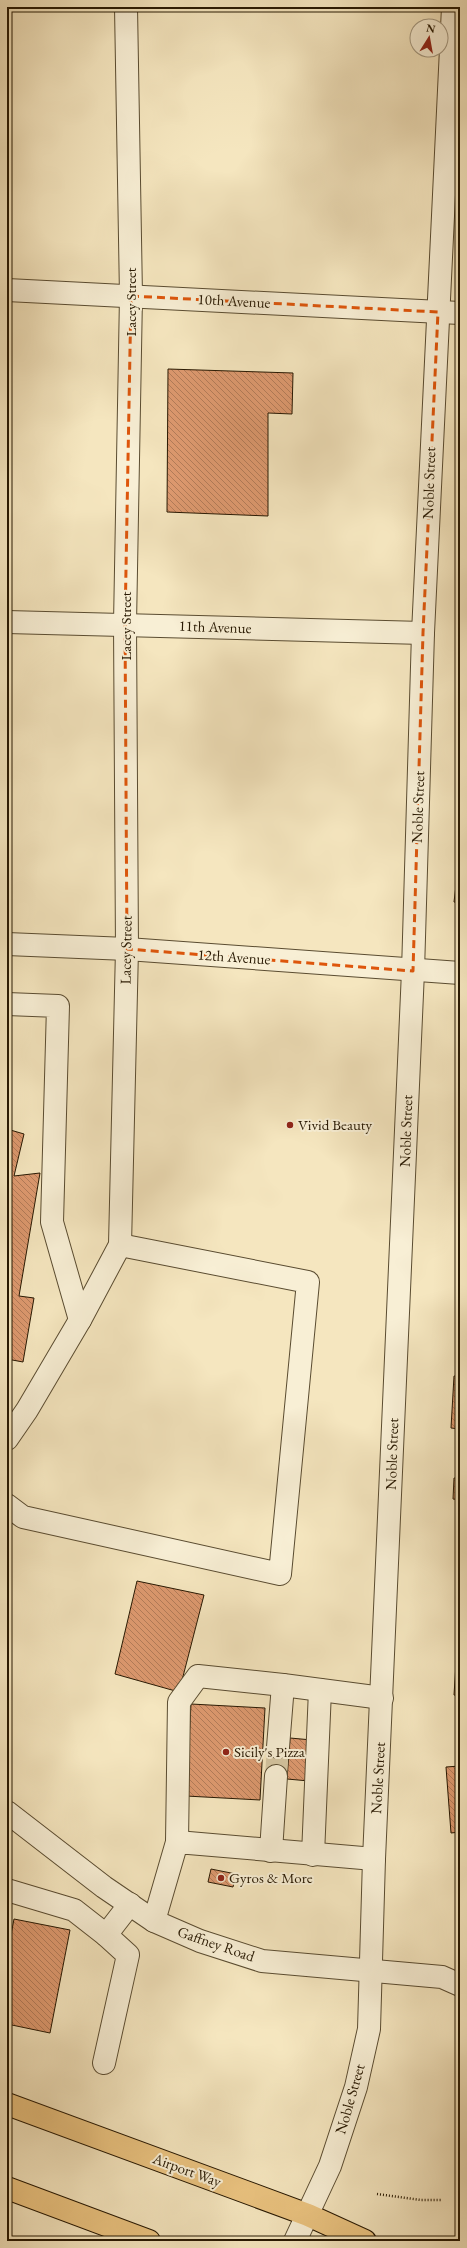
<svg xmlns="http://www.w3.org/2000/svg" width="467" height="2248" viewBox="0 0 467 2248" font-family="'EB Garamond',serif">
<style>
.building{fill:url(#building-back-hatch);stroke:#271802}
.lines{fill:none;stroke-linecap:round;stroke-linejoin:round}
.minor-tunnel{stroke:#d6c7a3;stroke-width:22;stroke-dasharray:22 11;stroke-linecap:butt}
.minor-casing{stroke:#5a4c31;stroke-width:24}
.major-casing{stroke:#271802;stroke-width:24}
.path{stroke:#271802;stroke-width:2.5;stroke-dasharray:1 2;stroke-linecap:butt}
.minor{stroke:#f8efd5;stroke-width:22}
.major{stroke:#eac380;stroke-width:22}
.marked{fill:none;stroke:#de560c;stroke-width:3;stroke-dasharray:8 5;stroke-linejoin:round}
.poi-dot{fill:#8f2418;stroke:#f8efd5;stroke-width:1.5}
.labels{text-anchor:middle;stroke-width:4;stroke-linejoin:round;paint-order:stroke}
.street-label{font-size:15px;fill:#271802;stroke:#f8efd5}
.poi-label{font-size:15px;fill:#271802;stroke:#f8efd5;text-anchor:start}
</style>
<defs>
<pattern id="building-back-hatch" width="6" height="6" patternUnits="userSpaceOnUse"><rect width="6" height="6" fill="#dd996f"/><path d="M-1 5l2 2M0 0l6 6M5-1l2 2" fill="none" stroke="#b37c59"/></pattern>
</defs>
<rect width="100%" height="100%" fill="#f5e6bf"/>
<filter id="stains"><feTurbulence type="fractalNoise" baseFrequency=".005" numOctaves="4"/><feColorMatrix values="0 0 0 0 .2 0 0 0 0 .09 0 0 0 0 .02 0 0 0 .5 -.17"/></filter>
<radialGradient id="worn" r=".72"><stop offset=".6" stop-color="#630" stop-opacity="0"/><stop offset="1" stop-color="#630" stop-opacity=".3"/></radialGradient>
<g class="building">
<path d="M168,369l125,4 -1,41 -24,-1v103l-101,-4z"/>
<path d="M460,852v51l-6,-1z"/>
<path d="M7,1129l17,5 -10,42 26,-3 -21,123 15,2 -11,64 -16,-3z"/>
<path d="M454,1376h6v53l-9,-1z"/>
<path d="M454,1478h6v22l-7,-1z"/>
<path d="M459,1563h1v46h-4z"/>
<path d="M137,1581l67,14 -25,97 -64,-18z"/>
<path d="M458,1633h2v63l-6,-1z"/>
<path d="M191,1704l74,4 -5,92 -74,-4z"/>
<path d="M290,1738l22,2 -3,41 -22,-2z"/>
<path d="M460,1766v66l-9,1 -5,-66z"/>
<path d="M211,1869l25,5 -3,13 -25,-5z"/>
<path d="M14,1919l56,11 -20,103 -43,-9v-68z"/>
</g>
<g class="lines">
<path class="minor-tunnel" d="M276,1776l2,-29"/>
<g class="minor-casing">
<g id="minor">
<path d="M7,290l453,23"/>
<path d="M7,622l416,11"/>
<path d="M7,944l120,5 333,24"/>
<path d="M7,1004l51,2 -6,216 28,98"/>
<path d="M7,1439l20,-29 53,-90 40,-75 7,-296 -2,-325 6,-328 -5,-289"/>
<path d="M7,1505l16,12 257,57 28,-292 -188,-37"/>
<path d="M278,1747l5,-62"/>
<path d="M7,1812l97,75 50,34 46,20 62,20 180,16 18,8"/>
<path d="M177,1842l2,-140 19,-26 85,9 99,13"/>
<path d="M271,1851l5,-75"/>
<path d="M313,1855l7,-165"/>
<path d="M7,1890l67,20 32,25 24,-31"/>
<path d="M154,1921l23,-79 197,17"/>
<path d="M104,2063l24,-108 -22,-20"/>
<path d="M295,2241l35,-75 26,-79 13,-58 5,-170 39,-888 10,-338 30,-626"/>
</g>
</g>
<g class="major-casing">
<g id="major">
<path d="M7,2104l301,111 57,26"/>
<path d="M7,2188l142,53"/>
</g>
</g>
<path class="path" d="M377,2194l44,6h21"/>
<use href="#minor" class="minor"/>
<use href="#major" class="major"/>
</g>
<path class="marked" d="M131,296l307,16 -15,321 -10,338 -286,-22 -2,-325z"/>
<g class="poi-dot">
<circle cx="290" cy="1125" r="4"/>
<circle cx="226" cy="1752" r="4"/>
<circle cx="221" cy="1878" r="4"/>
</g>
<g class="labels">
<g class="street-label">
<text transform="translate(234 301) rotate(3)" y="5">10th Avenue</text>
<text transform="translate(131 302) rotate(-90)" y="5">Lacey Street</text>
<text transform="translate(429 483) rotate(-88)" y="5">Noble Street</text>
<text transform="translate(126 626) rotate(-90)" y="5">Lacey Street</text>
<text transform="translate(215 627) rotate(2)" y="5">11th Avenue</text>
<text transform="translate(418 807) rotate(-88)" y="5">Noble Street</text>
<text transform="translate(126 950) rotate(-89)" y="5">Lacey Street</text>
<text transform="translate(234 957) rotate(4)" y="5">12th Avenue</text>
<text transform="translate(406 1131) rotate(-88)" y="5">Noble Street</text>
<text transform="translate(392 1454) rotate(-88)" y="5">Noble Street</text>
<text transform="translate(378 1778) rotate(-87)" y="5">Noble Street</text>
<text transform="translate(216 1944) rotate(19)" y="5">Gaffney Road</text>
<text transform="translate(350 2099) rotate(-74)" y="5">Noble Street</text>
<text transform="translate(187 2170) rotate(20)" y="5">Airport Way</text>
</g>
<g class="poi-label">
<text x="298" y="1130">Vivid Beauty</text>
<text x="234" y="1757">Sicily's Pizza</text>
<text x="229" y="1883">Gyros &amp; More</text>
</g>
</g>
<rect width="467" height="2248" fill="none" stroke="#f5e6bf" stroke-width="24"/>
<rect x="8" y="8" width="451" height="2232" fill="none" stroke="#271802" stroke-width="2"/>
<rect x="12" y="12" width="443" height="2224" fill="none" stroke="#271802"/>
<g transform="translate(429 38) rotate(11)"><circle r="19" fill="#f8efd5" stroke="#a49981"/>
<path d="M0-3L7 15L0 10L-7 15Z" fill="#8f2418"/>
<text y="-6" font-size="11" font-weight="bold" text-anchor="middle" fill="#271802">N</text>
</g>
<rect width="100%" height="100%" filter="url(#stains)"/>
<rect width="100%" height="100%" fill="url(#worn)"/>
</svg>
